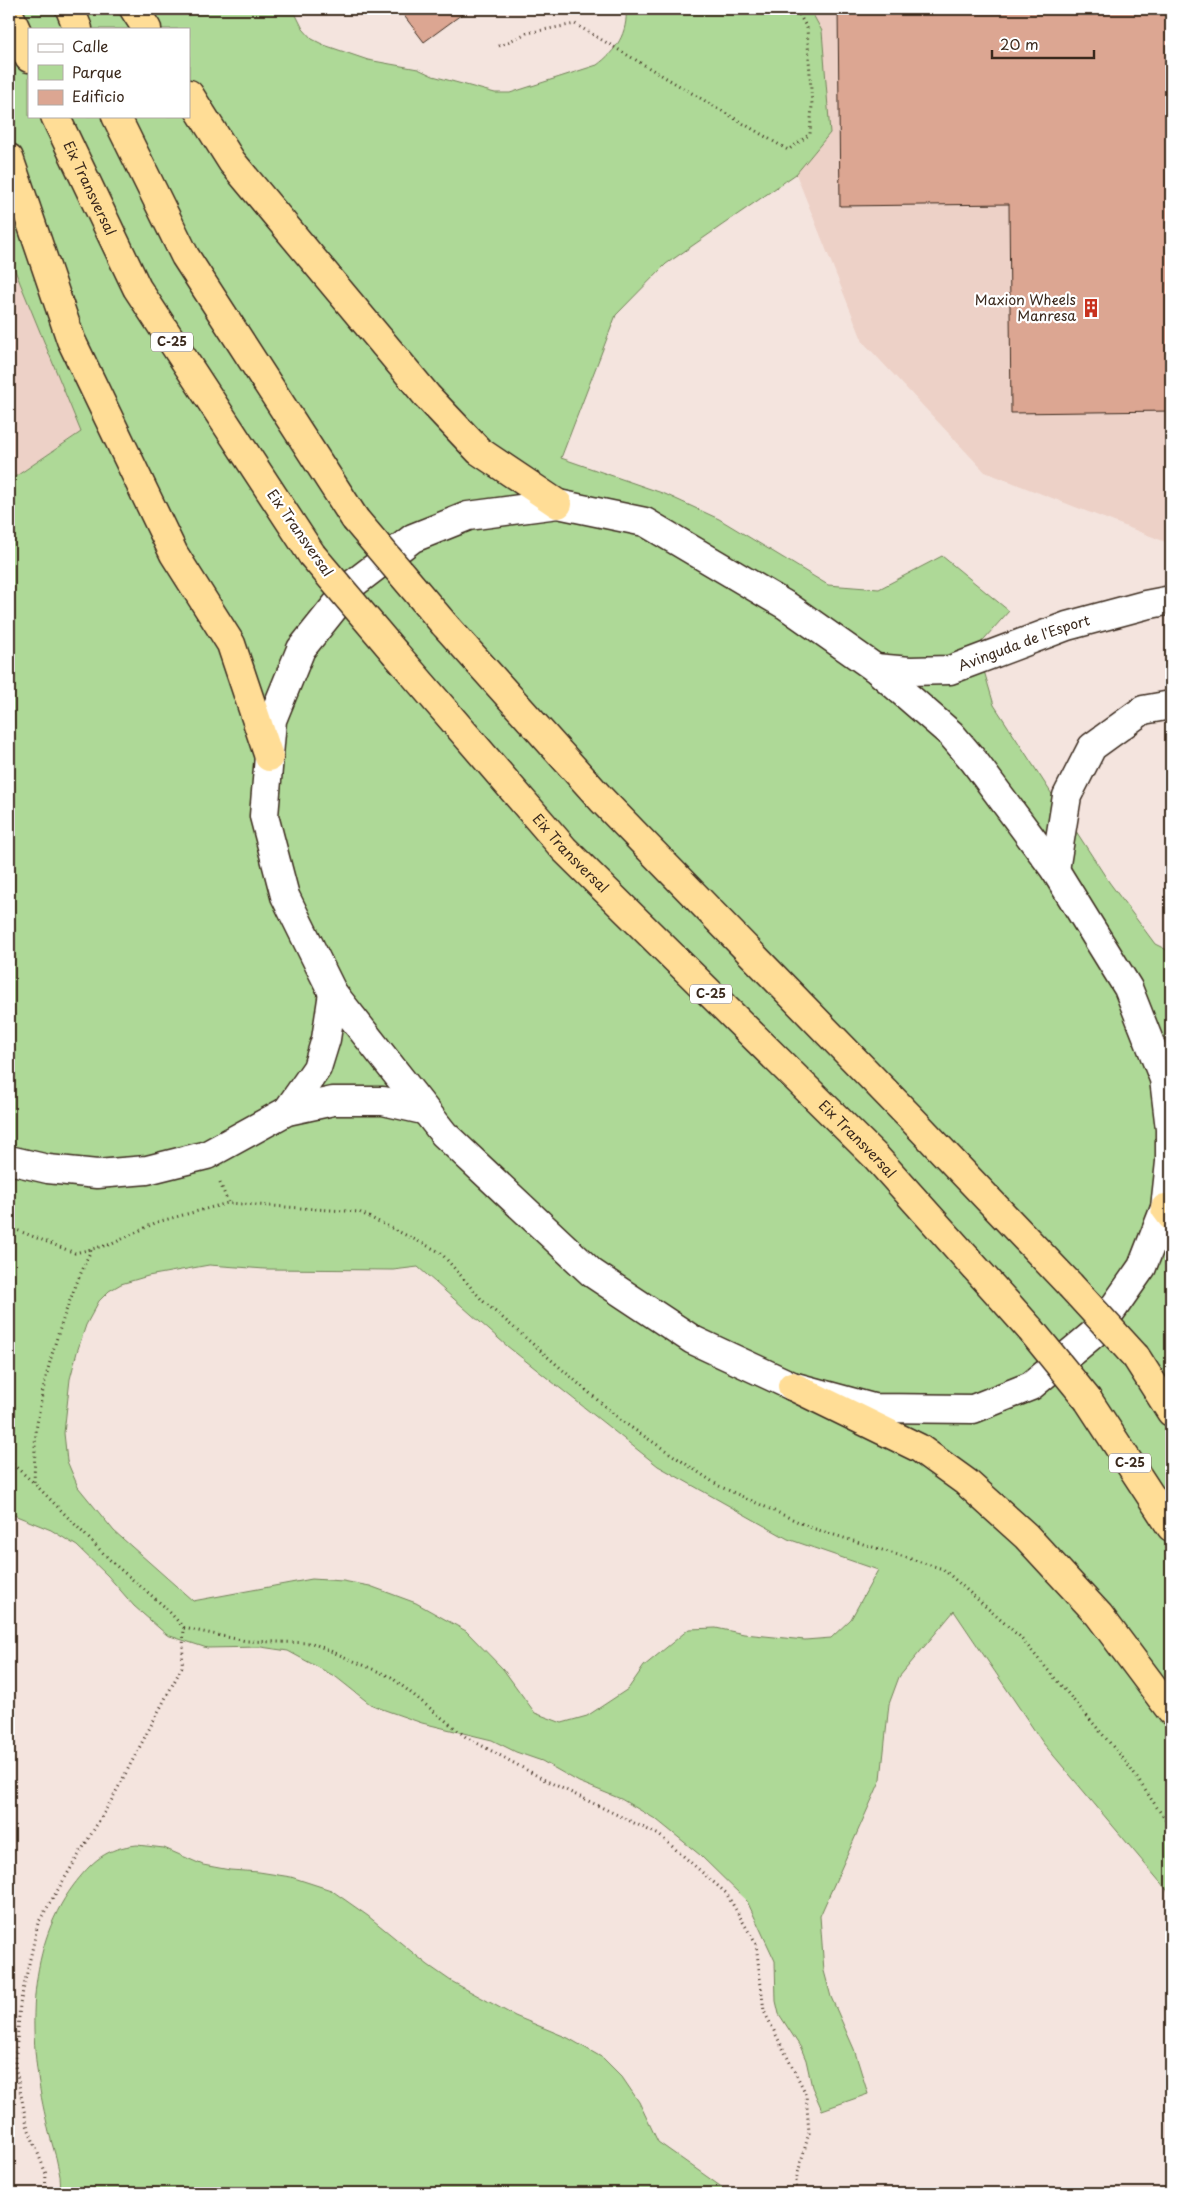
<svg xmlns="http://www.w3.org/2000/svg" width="1180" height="2202" viewBox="0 0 1180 2202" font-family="'Playpen Sans',sans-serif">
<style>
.built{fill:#edd1c7}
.green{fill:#aed997;stroke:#74825a;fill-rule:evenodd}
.building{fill:#dca692;stroke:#3b2a1e}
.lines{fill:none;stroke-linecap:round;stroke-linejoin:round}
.minor-casing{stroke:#3b2a1e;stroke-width:31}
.highway-casing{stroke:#3b2a1e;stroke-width:31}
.path{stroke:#3b2a1e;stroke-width:3;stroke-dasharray:1 4;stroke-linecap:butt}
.minor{stroke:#fff;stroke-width:28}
.highway{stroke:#ffdd96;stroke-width:28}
.highway-bridge-casing{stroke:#3b2a1e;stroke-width:31;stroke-linecap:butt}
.highway-bridge{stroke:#ffdd96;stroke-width:28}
.labels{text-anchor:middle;stroke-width:4.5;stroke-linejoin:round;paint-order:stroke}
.shield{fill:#fff;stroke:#766a62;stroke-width:1}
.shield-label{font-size:12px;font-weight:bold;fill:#3b2a1e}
.street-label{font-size:14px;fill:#3b2a1e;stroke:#fff}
.poi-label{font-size:14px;fill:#3b2a1e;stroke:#fff;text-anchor:end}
</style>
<rect width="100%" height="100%" fill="#f4e4de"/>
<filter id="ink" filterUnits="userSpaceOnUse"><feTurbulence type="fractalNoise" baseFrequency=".02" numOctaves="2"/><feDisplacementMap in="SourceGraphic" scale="10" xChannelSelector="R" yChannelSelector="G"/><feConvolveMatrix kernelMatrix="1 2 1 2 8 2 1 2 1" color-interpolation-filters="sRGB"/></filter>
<g filter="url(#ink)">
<g class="built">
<path d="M810,9h361v535l-186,-72 -122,-130 -67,-168 34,-41 -8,-102z"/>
<path d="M9,256l72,176 -72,49z"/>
</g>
<g class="green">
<path d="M9,9h284l10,20 9,10 12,6 44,15 50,9 15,7 62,17h15l87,-28c19,-14 31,-32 29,-56h184l12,22 8,102 -34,41 -130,90 -50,51 -55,143 104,36 54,25 109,66 51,4 63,-33 67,55 -32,36 17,58 115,177 46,62 16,8v943l-128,-152 -89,-132 -55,66 -10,27 -8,75 -61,137 4,55 7,26 23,52 14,45 -46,16 -10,-23 -6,-27 -5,-12 -22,-34 -3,-13 -1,-40 -28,-60 -47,-46 -43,-35 -36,-21 -42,-17 -37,-21 -26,-9 -24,-12 -70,-17 -40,-14 -12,-5 -34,-27 -48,-26 -27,-4 -54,1 -40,-13 -33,-29 -26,-30 -31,-30 -26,-16 -42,-17v-1032l72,-49 -72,-176zM29,29h160v87h-160zM209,1265l56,4 128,1 25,-3 89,79 151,120 130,73 90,31 -27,49 -20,19 -26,2 -61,-6 -28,-6 -27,1 -45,37 -16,23 -41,27 -25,7 -27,-10 -32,-44 -37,-38 -50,-28 -46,-17 -27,-5 -31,-2 -119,22 -79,-70 -36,-44 -11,-26 -3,-28 6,-54 7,-27 9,-27 13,-24 10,-10 12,-7 27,-8z"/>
<path d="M137,1845l27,3 39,17 27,5 29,2 32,5 40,13 37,26 60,49 23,16 64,35 53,22 35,20 19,19 17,25 19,40 72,51h-669c-1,-7 0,-15 -2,-22 -3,-18 -10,-34 -13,-52 -18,-76 -21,-168 27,-233 19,-25 33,-38 64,-41z"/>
</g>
<g class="building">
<path d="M399,9h70l-45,33z"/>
<path d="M838,9h333v402l-160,2 -2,-209 -169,2z"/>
</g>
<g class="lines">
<g class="minor-casing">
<g id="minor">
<path d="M558,504l87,18 142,84 88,62 76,66 23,27 81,109 73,118 36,91 6,50v33l-5,46 -23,59 -44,63 -67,56 -58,23 -100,-1 -81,-22 -99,-46 -101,-67 -148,-139 -111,-141 -48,-97 -21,-80 8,-96 29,-71 52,-65 60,-46 55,-22z"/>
<path id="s1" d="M875,668l35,3 40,-1 117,-44 78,-21 26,-5"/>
<path d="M1055,870l12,-74 25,-49 51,-37 28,-5"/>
<path d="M287,1111l30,-43 9,-29 7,-46"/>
<path d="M9,1160l39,9 49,5 50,-4 60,-15 80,-44 46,-10h50l40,9"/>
</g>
</g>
<g class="highway-casing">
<g id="highway">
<path d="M70,9l8,20"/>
<path d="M134,9l13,20"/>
<path d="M9,14l20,44"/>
<path d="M189,94l43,68 195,234 52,55 79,53"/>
<path id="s2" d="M55,116l82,172 175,267"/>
<path d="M116,116l69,140 170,263"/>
<path d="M9,158l62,182 103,214 57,90 38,113"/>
<path d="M444,624l158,176 307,316 161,169"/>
<path id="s3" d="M396,654l168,195 312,308 155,173"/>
<path d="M1165,1208l6,8"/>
<path d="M1136,1357l35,55"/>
<path d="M792,1386l127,62 47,34 60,54 73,79 72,96"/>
<path d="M1088,1400l83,127"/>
</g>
</g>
<g class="path">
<path d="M499,46l28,-13 48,-9 213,126 22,-16 2,-29 -5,-77 -11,-19"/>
<path d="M220,1183l8,19"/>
<path d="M9,1227l66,26 37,-9 45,-22 71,-19 131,9 81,40 43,49 140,121 96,64 93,42 131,41 76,67 107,126 45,66"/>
<path d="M9,1461l25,22"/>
<path d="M184,1628l62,13 66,2 79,34 75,60 79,43 114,55 67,58 30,51 8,67 42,83 3,39 -13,47 1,13"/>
<path d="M45,2193l1,-19 -19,-49 -12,-60 5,-61 18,-81 73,-122 71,-134 2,-39 -19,-21 -51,-43 -80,-81c1,-22 0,-44 4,-65 9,-59 29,-115 53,-168"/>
</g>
<use href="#minor" class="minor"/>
<use href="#highway" class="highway"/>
<g class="highway-bridge-casing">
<g id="highway-bridge">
<path d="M355,519l89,105"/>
<path d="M312,555l84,99"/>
<path d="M1070,1285l66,72"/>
<path d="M1031,1330l57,70"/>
</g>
</g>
<use href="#highway-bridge" class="highway-bridge"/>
</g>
</g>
<defs>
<g id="building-bare" transform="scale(1.5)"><path d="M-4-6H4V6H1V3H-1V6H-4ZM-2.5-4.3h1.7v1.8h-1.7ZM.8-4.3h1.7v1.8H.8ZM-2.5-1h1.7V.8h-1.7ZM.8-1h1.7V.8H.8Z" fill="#c8321e" stroke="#fff" stroke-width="2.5" paint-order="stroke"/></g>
</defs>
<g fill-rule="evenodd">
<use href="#building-bare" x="1091" y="308"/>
</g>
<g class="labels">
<g class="shield">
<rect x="151" y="332.5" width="42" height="19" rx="4"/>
<rect x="690" y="984.5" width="42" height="19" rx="4"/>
<rect x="1109" y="1453.5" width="42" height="19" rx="4"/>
</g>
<g class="shield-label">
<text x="172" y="346">C-25</text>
<text x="711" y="998">C-25</text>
<text x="1130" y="1467">C-25</text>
</g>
<g class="street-label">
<text dy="5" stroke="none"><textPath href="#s2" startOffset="80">Eix Transversal</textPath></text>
<text transform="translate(300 533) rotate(55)" y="5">Eix Transversal</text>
<text dy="5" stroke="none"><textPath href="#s1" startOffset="154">Avinguda de l'Esport</textPath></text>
<text dy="5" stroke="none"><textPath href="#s3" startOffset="265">Eix Transversal</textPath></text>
<text dy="5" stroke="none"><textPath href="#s3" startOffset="670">Eix Transversal</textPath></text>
</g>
<g class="poi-label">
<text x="1076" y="305">Maxion Wheels<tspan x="1076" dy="16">Manresa</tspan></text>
</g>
</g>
<rect width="1180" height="2202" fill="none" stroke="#fff" stroke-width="30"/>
<rect x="15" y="15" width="1150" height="2172" fill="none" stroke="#3b2a1e" stroke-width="2" filter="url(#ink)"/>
<rect x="28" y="28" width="162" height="90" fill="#ffffff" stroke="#b1aaa5"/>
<rect x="38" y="44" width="25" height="8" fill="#ffffff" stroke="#b1aaa5"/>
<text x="72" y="52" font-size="15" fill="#3b2a1e">Calle</text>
<rect x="38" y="65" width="25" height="15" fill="#aed997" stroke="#b1aaa5"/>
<text x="72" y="78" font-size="15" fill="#3b2a1e">Parque</text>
<rect x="38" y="90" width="25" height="15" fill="#dca692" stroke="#b1aaa5"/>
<text x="72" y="102" font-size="15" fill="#3b2a1e">Edificio</text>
<path d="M992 50v8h102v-8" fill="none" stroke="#3b2a1e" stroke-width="2.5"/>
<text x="1000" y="50" font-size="15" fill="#3b2a1e" stroke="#ffffff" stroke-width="4" paint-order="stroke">20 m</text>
</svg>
